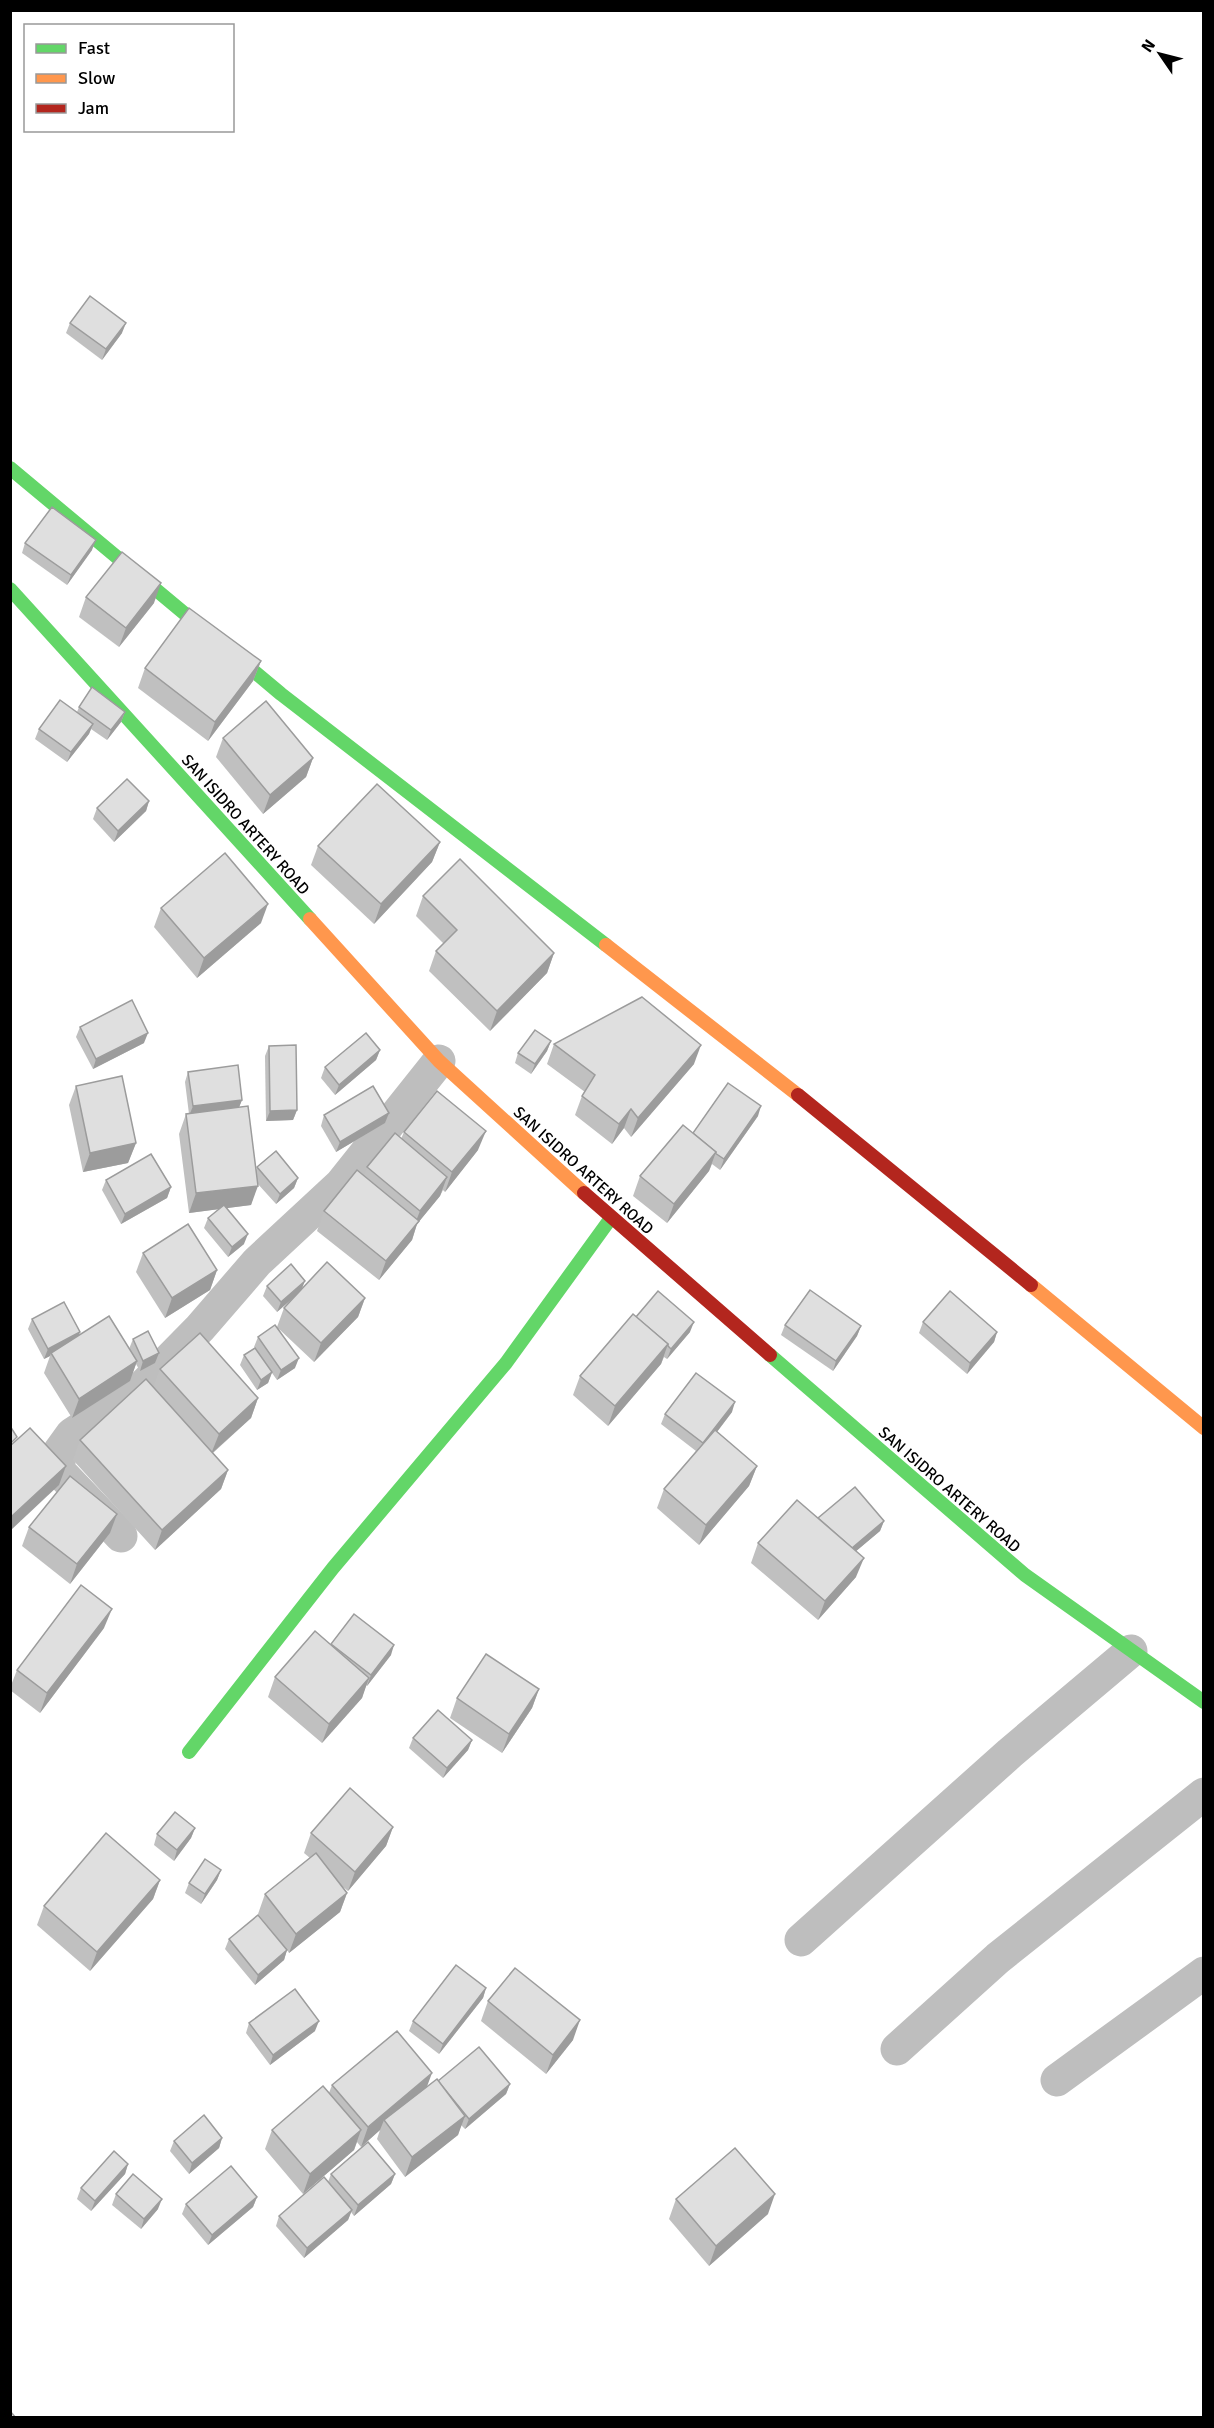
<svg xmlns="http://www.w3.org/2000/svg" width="1214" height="2428" viewBox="0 0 1214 2428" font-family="Signika,sans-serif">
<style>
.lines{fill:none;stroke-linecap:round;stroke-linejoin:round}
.street{stroke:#bebebe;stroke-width:33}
.fast{stroke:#63d668;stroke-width:14}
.slow{stroke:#ff974d;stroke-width:14}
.jam{stroke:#b3261e;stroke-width:14}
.wall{fill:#c0c0c0}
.shaded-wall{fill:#9c9c9c}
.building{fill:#dfdfdf;stroke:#9c9c9c;stroke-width:1.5}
.labels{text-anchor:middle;stroke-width:4.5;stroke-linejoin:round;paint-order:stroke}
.street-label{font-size:16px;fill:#000;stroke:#fff}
</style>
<rect width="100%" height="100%" fill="#fff"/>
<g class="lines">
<g class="street">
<path d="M121,1536l-62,-65v-19l13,-18 66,-43 62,-63 57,-66 84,-78 98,-123"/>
<path d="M801,1940l209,-187 121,-102"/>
<path d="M897,2049l101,-91 206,-164"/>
<path d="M1057,2080l147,-107"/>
</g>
<g class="fast">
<path d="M10,468l271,226 325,251"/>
<path d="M10,589l300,330"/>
<path d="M770,1355l255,220 179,127"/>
<path d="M189,1752l144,-184 173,-205 105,-145"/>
</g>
<g class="slow">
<path d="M310,919l129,142 145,132"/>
<path d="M606,945l192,150"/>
<path d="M1031,1285l173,143"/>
</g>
<g class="jam">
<path d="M798,1095l233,190"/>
<path d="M584,1193l186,162"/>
</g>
</g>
<g class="wall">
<path d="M70,323l52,10 -20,27 -36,-27z"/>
<path d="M25,543l67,7 -25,35 -45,-32z"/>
<path d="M86,597l68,6 -35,44 -40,-30z"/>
<path d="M261,661l-8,20 -45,60 -70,-53 7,-20z"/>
<path d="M79,707l46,5 -4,10 -14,18 -16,-11 -2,5 -22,28 -32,-23 4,-10 38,-17z"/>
<path d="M223,738l90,20 -7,19 -43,37 -47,-57z"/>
<path d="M149,801l-3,10 -32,31 -21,-23 4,-11z"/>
<path d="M440,842l-8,20 -58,62 -63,-59 7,-19z"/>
<path d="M423,896l131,57 -7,20 -57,58 -61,-60 7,-20 8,-7 -28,-28z"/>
<path d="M161,908l100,15 -64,55 -43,-51z"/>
<path d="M80,1027l64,16 -51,26 -17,-32z"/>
<path d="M551,1041l-4,10 -16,23 -16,-11 3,-10z"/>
<path d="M554,1044l140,20 -63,73 -7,-9 -12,16 -37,-29 7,-19 3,-4 -38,-28z"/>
<path d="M269,1046l28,64 -4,10 -27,1 -1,-65z"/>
<path d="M380,1050l-4,10 -41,35 -14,-17 4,-11z"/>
<path d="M188,1072l54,28 -3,7 17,63 1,-3 41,11 -4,10 -18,16 -19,-21 -6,22 -24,3 17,36 -16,13 -24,-29 4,-10 11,-9 -30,4 -10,-79 7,-20h3l-4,-32z"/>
<path d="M76,1086l60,57 -8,20 -45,9 -14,-67z"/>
<path d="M324,1115l61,8 -49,29 -15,-26z"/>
<path d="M758,1116l-38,54 -8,-6 -3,7 -42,52 -34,-27 7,-20 53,-43z"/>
<path d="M404,1132l74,18 -33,42 -2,-2 -3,6 -23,28 -5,16 -33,40 -62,-49 7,-20 40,-35 3,-9 34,-28z"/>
<path d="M106,1180l65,7 -4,11 -46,26 -19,-34z"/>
<path d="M143,1253l74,17 -7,20 -45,28 -29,-46z"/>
<path d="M267,1286l35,2 63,10 -7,19 -44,45 -35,-33 16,39 -18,12 -5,-7 -4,10 -11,7 -17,-25 4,-10 11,-7 -1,-1 4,-10 19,-10 7,-19 9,-10 -16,14 -14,-16z"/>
<path d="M636,1317l54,15 -23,27 -3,-2 -3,7 -53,62 -35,-31 7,-19z"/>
<path d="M32,1319l47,16 50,14 4,-10 26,14 -4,10 -15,8 -4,-7 -6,17 -58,37 -28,-45 6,-17 -6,3 -16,-30z"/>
<path d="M923,1322l74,10 -3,10 -27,32 -48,-41z"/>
<path d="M785,1325l76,1 -4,10 -24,35 -52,-36z"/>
<path d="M160,1369l98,29 -7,20 -38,35 15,17 -7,19 -66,61 -82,-90 7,-20 73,-52z"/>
<path d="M732,1412l-15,20 40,34 -8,20 -50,59 -42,-37 7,-19 32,-38 -35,-27 4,-10z"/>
<path d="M818,1518l66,3 -4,10 -24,20v26l-38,43 -67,-57 7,-20z"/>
<path d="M29,1527l81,6 -40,51 -48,-38z"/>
<path d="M104,1628l-64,85 -30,-23v-2l7,-18z"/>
<path d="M331,1645l60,10 -24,31 -1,-1 -4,13 -40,45 -54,-46 7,-20z"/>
<path d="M539,1689l-7,19 -30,45 -52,-35 7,-20z"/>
<path d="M413,1738l59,2 -4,10 -25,28 -34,-30z"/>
<path d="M393,1827l-7,19 -38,45 -6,-5 5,7 -7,19 -51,41 -2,-3 -3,10 -29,25 -30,-36 4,-10 51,2 -22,-27 7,-20 45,-36 -6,-5 7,-20z"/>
<path d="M195,1828l-4,10 -17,23 -20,-16 3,-11z"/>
<path d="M221,1870l-4,10 -16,24 -16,-11 4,-10z"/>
<path d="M160,1880l-7,19 -63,72 -53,-46 7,-19z"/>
<path d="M486,1988l-3,10 -44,56 -30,-23 4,-10z"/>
<path d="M488,2001l85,39 -27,34 -65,-53z"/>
<path d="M249,2023l66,8 -45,34 -24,-32z"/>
<path d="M438,2081l72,3 -4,10 -41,35 -4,-4 -3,10 -53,42 -28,-38 3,-9 -19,17 -4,-5 -3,8 -51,44 -38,-45 7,-19 57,-37 3,-8 95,2z"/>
<path d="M222,2138l-3,10 -30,26 -19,-23 4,-10z"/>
<path d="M128,2164l-3,10 -34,37 -14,-12 4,-11z"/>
<path d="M331,2174h64l-4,10 -37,32 -3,-4 -3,8 -44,38 -28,-32 3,-10 49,-34z"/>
<path d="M116,2194l42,15 -17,20 -29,-24z"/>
<path d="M257,2197l-4,10 -45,38 -26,-31 4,-10z"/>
<path d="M676,2199l92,15 -59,52 -40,-47z"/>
</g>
<g class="shaded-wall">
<path d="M126,323l-4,10 -20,27 4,-11z"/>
<path d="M96,540l-4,10 -25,35 4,-10z"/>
<path d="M161,583l-7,20 -35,44 7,-19z"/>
<path d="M261,661l-8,20 -45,60 7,-19z"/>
<path d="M125,712l-4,10 -14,18 4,-10z"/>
<path d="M93,724l-4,10 -22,28 4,-10z"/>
<path d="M313,758l-7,19 -43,37 7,-19z"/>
<path d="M149,801l-3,10 -32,31 4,-11z"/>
<path d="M440,842l-8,20 -58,62 7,-20z"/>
<path d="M268,904l-7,19 -64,55 7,-20z"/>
<path d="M554,953l-7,20 -57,58 7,-20z"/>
<path d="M148,1033l-4,10 -51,26 3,-10z"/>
<path d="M551,1041l-4,10 -16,23 4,-10z"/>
<path d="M701,1045l-7,19 -63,73 7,-19z"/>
<path d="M380,1050l-4,10 -41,35 4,-10z"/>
<path d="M242,1100l-4,10 -49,6 4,-10z"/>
<path d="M761,1106l-3,10 -38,54 4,-11z"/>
<path d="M631,1109l-7,19 -12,16 7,-20z"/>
<path d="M297,1110l-4,10 -27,1 4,-10z"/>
<path d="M389,1113l-4,10 -49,29 4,-10z"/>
<path d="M486,1131l-8,19 -33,42 7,-20z"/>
<path d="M136,1143l-8,20 -45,9 7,-19z"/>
<path d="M716,1152l-7,19 -42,52 7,-19z"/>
<path d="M447,1177l-7,19 -23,28 -5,16 -33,40 7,-19 28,-35 6,-15z"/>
<path d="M298,1178l-4,10 -18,16 4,-10z"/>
<path d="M258,1186l-7,19 -62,8 7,-20z"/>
<path d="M171,1187l-4,11 -46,26 4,-10z"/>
<path d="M248,1234l-4,10 -16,13 4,-10z"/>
<path d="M217,1270l-7,20 -45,28 7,-20z"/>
<path d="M305,1281l-4,10 -24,21 4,-10z"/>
<path d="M365,1298l-7,19 -44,45 7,-19z"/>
<path d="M694,1322l-4,10 -23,27 4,-10z"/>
<path d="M861,1326l-4,10 -24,35 3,-10z"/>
<path d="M80,1332l-3,11 -26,10 -1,3 -6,3 4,-10z"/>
<path d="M997,1332l-3,10 -27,32 3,-11z"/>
<path d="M668,1344l-7,20 -53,62 7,-20z"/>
<path d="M159,1353l-4,10 -15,8 3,-10z"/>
<path d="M299,1358l-4,10 -18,12 4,-10z"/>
<path d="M137,1361l-7,20 -58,37 7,-19z"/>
<path d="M272,1372l-4,11 -11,7 4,-10z"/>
<path d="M258,1398l-7,20 -40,36 8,-20z"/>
<path d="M735,1402l-3,10 -32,42 3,-10z"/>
<path d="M66,1466l-7,19 -49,46v-10l2,-5z"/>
<path d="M757,1466l-8,20 -50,59 7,-20z"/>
<path d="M228,1470l-7,19 -66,61 7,-20z"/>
<path d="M117,1514l-7,19 -40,51 7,-20z"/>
<path d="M884,1521l-4,10 -38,32 4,-11z"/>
<path d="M864,1558l-8,19 -38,43 7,-19z"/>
<path d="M112,1609l-8,19 -64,85 7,-20z"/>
<path d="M394,1645l-3,10 -24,31 4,-11z"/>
<path d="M369,1678l-7,20 -40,45 7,-19z"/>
<path d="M539,1689l-7,19 -30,45 7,-19z"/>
<path d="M472,1740l-4,10 -25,28 4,-10z"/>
<path d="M393,1827l-7,19 -38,45 7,-19z"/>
<path d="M195,1828l-4,10 -17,23 3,-11z"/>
<path d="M221,1870l-4,10 -16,24 4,-10z"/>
<path d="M160,1880l-7,19 -63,72 7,-19z"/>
<path d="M347,1893l-7,19 -51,41 7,-19z"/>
<path d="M287,1950l-3,10 -29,25 3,-10z"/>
<path d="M486,1988l-3,10 -44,56 4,-10z"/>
<path d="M580,2020l-7,20 -27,34 7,-19z"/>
<path d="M319,2021l-4,10 -45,34 3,-10z"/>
<path d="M432,2073l-7,19 -41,28 -4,10 -19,17 7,-20z"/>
<path d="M510,2084l-4,10 -41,35 4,-10z"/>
<path d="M465,2116l-7,19 -53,42 7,-20z"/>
<path d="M361,2130l-7,20 -51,44 7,-20z"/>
<path d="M222,2138l-3,10 -30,26 3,-11z"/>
<path d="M128,2164l-3,10 -34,37 4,-10z"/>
<path d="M395,2174l-4,10 -37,32 4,-11z"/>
<path d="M775,2194l-7,20 -59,52 7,-20z"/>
<path d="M257,2197l-4,10 -45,38 4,-10z"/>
<path d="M162,2199l-4,10 -17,20 3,-10z"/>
<path d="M352,2210l-4,10 -44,38 3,-10z"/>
</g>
<g class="building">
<path d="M90,296l36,27 -20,26 -36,-26z"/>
<path d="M52,507l44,33 -25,35 -46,-32z"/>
<path d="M122,552l39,31 -35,45 -40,-31z"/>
<path d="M189,608l72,53 -46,61 -70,-54z"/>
<path d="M92,687l33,25 -14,18 -32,-23z"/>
<path d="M60,700l33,24 -22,28 -32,-23z"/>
<path d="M266,701l47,57 -43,37 -47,-57z"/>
<path d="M127,779l22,22 -31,30 -21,-23z"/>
<path d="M377,784l63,58 -59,62 -63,-58z"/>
<path d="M225,853l43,51 -64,54 -43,-50z"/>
<path d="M460,859l94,94 -57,58 -61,-60 21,-21 -34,-34z"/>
<path d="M642,997l59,48 -63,73 -7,-9 -12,15 -37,-28 13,-21 -41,-31z"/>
<path d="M132,1000l16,33 -52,26 -16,-32z"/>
<path d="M535,1030l16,11 -16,23 -17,-11z"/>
<path d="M366,1033l14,17 -41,35 -14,-18z"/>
<path d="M296,1045l1,65 -27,1 -1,-65z"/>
<path d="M238,1065l4,35 -49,6 -5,-34z"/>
<path d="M122,1076l14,67 -46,10 -14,-67z"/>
<path d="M728,1083l33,23 -37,53 -9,-6 1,-1 -23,-19z"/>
<path d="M373,1086l16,27 -49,29 -16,-27z"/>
<path d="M437,1091l49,40 -34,41 -48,-40z"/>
<path d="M248,1106l10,80 -62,7 -10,-79z"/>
<path d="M683,1125l33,27 -42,52 -34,-28z"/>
<path d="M395,1133l52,44 -27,34 -53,-44z"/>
<path d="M276,1151l22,27 -18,16 -23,-27z"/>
<path d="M151,1154l20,33 -46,27 -19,-34z"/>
<path d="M357,1170l62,51 -33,40 -62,-50z"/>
<path d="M224,1205l24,29 -16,13 -24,-29z"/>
<path d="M188,1224l29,46 -45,28 -29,-45z"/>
<path d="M327,1262l38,36 -44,45 -37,-35z"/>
<path d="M291,1264l14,17 -24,21 -14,-16z"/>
<path d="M810,1290l51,36 -25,35 -51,-36z"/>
<path d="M658,1291l36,31 -23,27 -3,-3v-2l-32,-27z"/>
<path d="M950,1291l47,41 -27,31 -47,-41z"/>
<path d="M64,1302l16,30 -32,17 -16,-30z"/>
<path d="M633,1314l35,30 -53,62 -35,-30z"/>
<path d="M109,1316l28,45 -58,38 -28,-46z"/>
<path d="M275,1325l24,33 -18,12 -23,-33z"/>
<path d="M148,1331l11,22 -16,8 -10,-22z"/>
<path d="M200,1333l58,65 -39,36 -59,-65z"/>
<path d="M255,1348l17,24 -11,8 -17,-25z"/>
<path d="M696,1373l39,29 -32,41 -38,-29z"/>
<path d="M146,1379l82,91 -66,60 -82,-90z"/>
<path d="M10,1426l7,11 -7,7z"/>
<path d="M30,1428l36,38 -54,50 -2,-2v-68z"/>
<path d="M715,1430l42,36 -51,59 -42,-36z"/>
<path d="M70,1476l47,38 -40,50 -48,-37z"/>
<path d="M855,1487l29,34 -32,27 -34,-30z"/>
<path d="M797,1500l67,58 -39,43 -67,-58z"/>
<path d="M81,1585l31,24 -65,84 -30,-23z"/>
<path d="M354,1614l40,31 -23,30 -40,-31z"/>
<path d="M315,1631l54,47 -40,46 -54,-47z"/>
<path d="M486,1654l53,35 -30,45 -52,-36z"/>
<path d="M438,1710l34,30 -25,28 -34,-30z"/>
<path d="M350,1788l43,39 -38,45 -44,-39z"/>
<path d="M175,1812l20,16 -18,22 -20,-16z"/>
<path d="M106,1833l54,47 -63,72 -53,-46z"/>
<path d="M316,1853l31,40 -51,41 -31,-40z"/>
<path d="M205,1859l16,11 -16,24 -16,-11z"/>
<path d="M258,1915l29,35 -29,25 -29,-36z"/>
<path d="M456,1965l30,23 -43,56 -30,-23z"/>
<path d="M515,1968l65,52 -27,35 -65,-54z"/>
<path d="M295,1989l24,32 -46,34 -24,-32z"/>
<path d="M397,2031l35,42 -64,54 -36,-42z"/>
<path d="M479,2047l31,37 -41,35 -31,-38z"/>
<path d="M437,2079l28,37 -53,41 -28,-37z"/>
<path d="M323,2086l38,44 -51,44 -38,-44z"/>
<path d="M204,2115l18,23 -30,25 -18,-22z"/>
<path d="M368,2142l27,32 -37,31 -27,-31z"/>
<path d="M735,2148l40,46 -59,52 -40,-47z"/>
<path d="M114,2151l14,13 -33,37 -14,-13z"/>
<path d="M231,2166l26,31 -45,38 -26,-31z"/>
<path d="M133,2174l29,25 -18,20 -28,-25z"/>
<path d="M324,2177l28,33 -45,38 -28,-32z"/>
<path d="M10,2411l6,7h-6z"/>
</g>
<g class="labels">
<g class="street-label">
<text transform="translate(246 824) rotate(48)" y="6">SAN ISIDRO ARTERY ROAD</text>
<text transform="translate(584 1170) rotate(42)" y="6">SAN ISIDRO ARTERY ROAD</text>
<text transform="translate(950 1489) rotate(41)" y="6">SAN ISIDRO ARTERY ROAD</text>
</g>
</g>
<rect width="1214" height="2428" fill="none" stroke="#000000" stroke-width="24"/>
<rect x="24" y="24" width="210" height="108" fill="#ffffff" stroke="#999999" stroke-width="1.5"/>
<rect x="36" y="44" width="30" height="9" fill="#63d668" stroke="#999999" stroke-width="1.5"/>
<text x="78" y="54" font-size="18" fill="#000000">Fast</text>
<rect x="36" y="74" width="30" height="9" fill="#ff974d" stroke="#999999" stroke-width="1.5"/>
<text x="78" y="84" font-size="18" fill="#000000">Slow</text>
<rect x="36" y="104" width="30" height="9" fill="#b3261e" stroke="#999999" stroke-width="1.5"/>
<text x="78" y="114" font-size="18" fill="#000000">Jam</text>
<g transform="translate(1160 54) rotate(305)" stroke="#ffffff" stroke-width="4.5" paint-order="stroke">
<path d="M0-4.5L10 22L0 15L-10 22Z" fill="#000000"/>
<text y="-9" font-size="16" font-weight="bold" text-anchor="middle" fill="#000000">N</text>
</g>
</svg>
